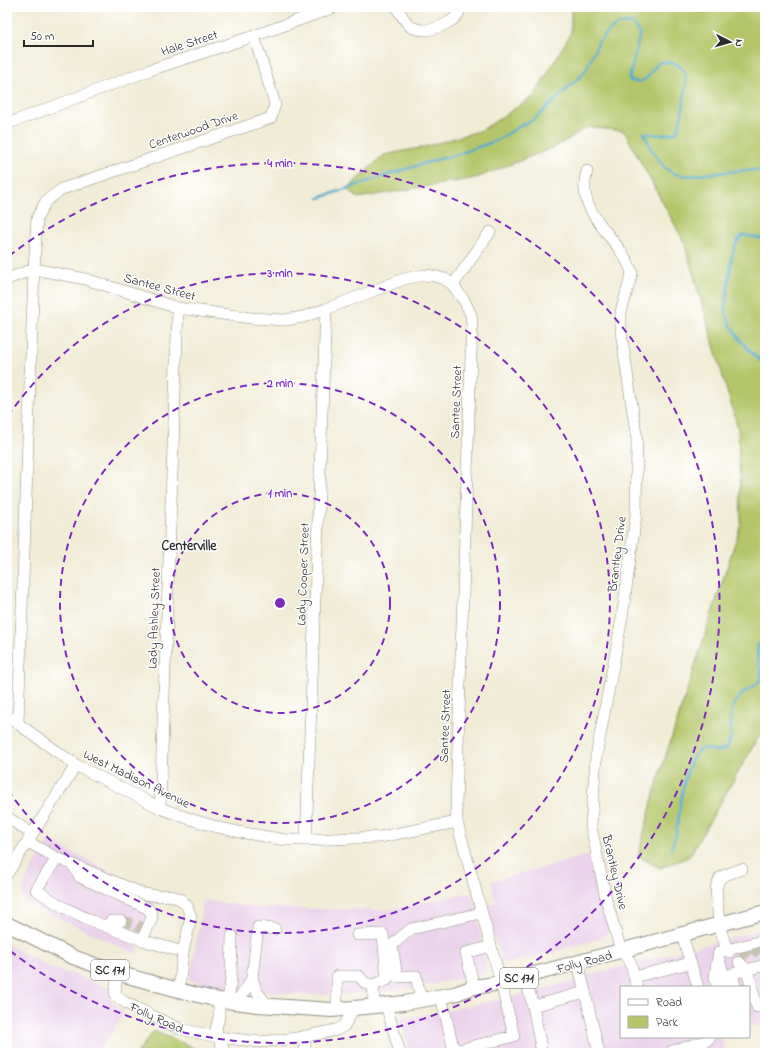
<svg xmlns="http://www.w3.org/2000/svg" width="772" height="1060" viewBox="0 0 772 1060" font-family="'Indie Flower',sans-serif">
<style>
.built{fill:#ebd1eb}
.green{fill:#b4c669;stroke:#70784a}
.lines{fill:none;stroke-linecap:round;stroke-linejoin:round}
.stream{stroke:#4dabcc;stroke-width:2.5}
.minor-tunnel{stroke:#c9c5b3;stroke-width:11;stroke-dasharray:11 5.5;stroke-linecap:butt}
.minor-casing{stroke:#8e8c80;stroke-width:12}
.major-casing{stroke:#8e8c80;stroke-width:16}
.minor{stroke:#fff;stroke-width:11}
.major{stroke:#fff;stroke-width:14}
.ring{fill:none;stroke:#7b2cbf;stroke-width:2;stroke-dasharray:7 5}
.labels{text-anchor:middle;stroke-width:3;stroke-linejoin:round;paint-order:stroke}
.shield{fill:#fff;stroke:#6b6b6b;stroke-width:1}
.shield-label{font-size:12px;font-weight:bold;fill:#2b2b2b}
.street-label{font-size:13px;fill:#2b2b2b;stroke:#fff}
.neighbourhood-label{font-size:14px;font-weight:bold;fill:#2b2b2b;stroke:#fff}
.centre{fill:#7b2cbf;stroke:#fff;stroke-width:2}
.ring-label{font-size:12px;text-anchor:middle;font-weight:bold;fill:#7b2cbf;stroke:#fff;stroke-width:3;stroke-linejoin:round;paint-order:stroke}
</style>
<rect width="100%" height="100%" fill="#fff"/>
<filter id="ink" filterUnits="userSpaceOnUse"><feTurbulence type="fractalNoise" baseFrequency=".025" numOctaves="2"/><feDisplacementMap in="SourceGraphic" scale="8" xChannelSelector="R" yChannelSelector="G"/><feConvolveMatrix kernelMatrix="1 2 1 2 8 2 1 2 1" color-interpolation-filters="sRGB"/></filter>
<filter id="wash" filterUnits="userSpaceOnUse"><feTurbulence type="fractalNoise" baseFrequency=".012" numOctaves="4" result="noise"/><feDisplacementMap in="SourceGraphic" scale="16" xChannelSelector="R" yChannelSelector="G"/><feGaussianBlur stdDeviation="0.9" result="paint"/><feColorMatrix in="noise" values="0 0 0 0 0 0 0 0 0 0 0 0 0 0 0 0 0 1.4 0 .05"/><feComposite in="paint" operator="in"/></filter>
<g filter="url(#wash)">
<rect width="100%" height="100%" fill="#f1ecd5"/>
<g class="built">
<path d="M49,841l110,55 -23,58 -106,-49 -6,-5 -2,-9 6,-15z"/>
<path d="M590,855l18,74 -1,5 -5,4 -50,14 -44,11 -6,-1 -18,-56 12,-4 -5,-21z"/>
<path d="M471,893l4,13 13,66 -54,12 -59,9 -68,2 -64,-5 -54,-9 9,-47 5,-34 56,8 130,2z"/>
<path d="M765,929v94l-16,4v-40h-128v50h101l4,16h-316l-10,-35 27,-3 106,-23 44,-12 17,-6z"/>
<path d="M7,944l43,24 23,6 35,14 4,12 12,14 -27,39h-90z"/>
</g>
<g class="green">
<path d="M571,7h194v719l-76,131 -29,11 -22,-12 18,-70 85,-262 -3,-95 -54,-187 -60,-111 -36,-4 -31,19 -81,32 -118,20 -11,-9 37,-34 40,-8 58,-17 52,-34 37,-63z"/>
<path d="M154,1031l52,22h-69z"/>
</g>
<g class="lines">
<g class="stream">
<path d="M319,198l65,-22 48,-15 23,-6 41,-14 24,-15 15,-7 50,-47 14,-31 11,-11 9,-6 8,-1 5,1 8,9 -11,47c19,7 19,-8 31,-18 15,0 23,1 26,18 -1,13 -4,43 -10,53l-17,2 -15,-2 7,16 14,19 8,5 13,3 62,-6 17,1"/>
<path d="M765,239l-22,-4 -3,3 -5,7 -3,11 -7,53 5,15 11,17 12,13 12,11"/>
<path d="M765,598l-1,2 -1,22 2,3"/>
<path d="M671,849c1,-5 4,-9 5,-14 3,-18 7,-77 25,-86 6,-2 12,3 18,2 3,0 6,-2 8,-4l4,-9v-20l1,-9 2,-5 9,-11 14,-9 4,-5v-7l-3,-12 -1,-9 1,-6 7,-7"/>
</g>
</g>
</g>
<g filter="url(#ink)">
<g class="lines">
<g class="minor-tunnel">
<path d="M121,921l14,3 9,5"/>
<path d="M752,946l9,10"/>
<path d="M741,949l9,10"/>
<path d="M743,984l1,3"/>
</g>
<g class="minor-casing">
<g id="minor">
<path d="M396,7c4,5 10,17 15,20 3,1 8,3 12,3 12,0 37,-9 37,-23"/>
<path d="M7,124l143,-54 104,-34 81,-29"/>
<path d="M587,171c-11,37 20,58 37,85 4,5 6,11 8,17l-11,39v20l16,108 -1,75 -14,103 -26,139 -5,69 15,73 15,52 9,10 7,26"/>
<path d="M7,279l27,-10 51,10 93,29 73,10 34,2 18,-3 23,-8 78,-30 19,-4 11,1 11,3 8,6 12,17 6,13 1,9 -16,481 1,17 44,161 13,53 -60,15 -13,-55"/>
<path d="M453,285l37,-53"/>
<path d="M7,716l69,49 84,43 33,12 24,7 22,5 47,8h20l74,-3 77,-15"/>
<path d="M18,723l16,-454 3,-51 9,-17 16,-12 209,-71 4,-14 -21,-68"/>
<path d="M160,808l18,-500"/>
<path d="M7,817l25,17"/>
<path d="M306,840l20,-531"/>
<path d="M28,842l29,16 87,36 15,2 10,-1 11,4 7,7 4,11 -8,35 -4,39"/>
<path d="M57,858l-21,32 27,17 29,14 50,19 41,12"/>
<path d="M72,864l8,13 67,31 4,4 1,6 -10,22"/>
<path d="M742,869l-17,6 -5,3 -4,10 3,37 8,25 38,-10"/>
<path d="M7,874l69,-109"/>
<path d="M107,926l4,-5h10"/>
<path d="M682,935l16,52"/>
<path d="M729,952l-2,-2 -8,2 -1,4 6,20 41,-11"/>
<path d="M739,962l8,8 10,37 8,-2"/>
<path d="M117,973l-2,22 11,8 54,26 38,8 42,5 37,-4 39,-8 8,-4 10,-18"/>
<path d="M732,974l3,12"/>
<path d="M724,976l3,11"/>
<path d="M525,977l8,29 52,-14 -7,-29"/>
<path d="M634,977l56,-14"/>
<path d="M252,978l5,14 11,14"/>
<path d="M373,985l1,21"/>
<path d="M717,986l-2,-8 2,-17"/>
<path d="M474,987l-8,-34 25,-7"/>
<path d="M585,992l14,61"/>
<path d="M219,1000v17l-3,12 2,8 7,16"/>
<path d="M421,1000l-5,-24 -19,1 -5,-32 19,-16 70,-16"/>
<path d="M228,1001l3,-22 1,-43"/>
<path d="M235,1002l10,-11 7,-13 6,-51 17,2"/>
<path d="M386,1005l14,48"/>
<path d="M533,1006l9,47"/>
<path d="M337,1009v-33h22l6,7 8,2 14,-5 -4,-46 -26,1"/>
<path d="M304,1036l2,17"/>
<path d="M672,1051l34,-10 4,-4"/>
</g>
</g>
<g class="major-casing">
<path id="major" d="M7,924l66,33 44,16 76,21 26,6 39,5 44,3 29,2 34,-3 39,-4 50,-9 20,-7 27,-4 264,-71"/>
</g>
<use href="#minor" class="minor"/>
<use href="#major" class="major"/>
</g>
</g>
<g class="ring">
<circle cx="280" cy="603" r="110"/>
<circle cx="280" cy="603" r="220"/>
<path d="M8 416A330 330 0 1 1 8 790"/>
<path d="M9 256A440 440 0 1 1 9 950"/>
</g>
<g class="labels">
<g class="shield">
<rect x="91" y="960" width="38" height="20" rx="3"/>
<rect x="500" y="968" width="38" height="20" rx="3"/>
</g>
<g class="shield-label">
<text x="110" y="974">SC 171</text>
<text x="519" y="982">SC 171</text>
</g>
<g class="street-label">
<text transform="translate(189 42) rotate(-18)" y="5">Hale Street</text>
<text transform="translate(193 129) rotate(-19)" y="5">Centerwood Drive</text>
<text transform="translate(160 286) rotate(15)" y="5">Santee Street</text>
<text transform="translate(455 402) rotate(-88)" y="5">Santee Street</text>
<text transform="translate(616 554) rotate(-83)" y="5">Brantley Drive</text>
<text transform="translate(302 574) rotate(-88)" y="5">Lady Cooper Street</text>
<text transform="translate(153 618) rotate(-88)" y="5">Lady Ashley Street</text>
<text transform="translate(444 726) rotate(-88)" y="5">Santee Street</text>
<text transform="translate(137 778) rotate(26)" y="5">West Madison Avenue</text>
<text transform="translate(616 872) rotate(77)" y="5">Brantley Drive</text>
<text transform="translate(584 961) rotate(-15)" y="5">Folly Road</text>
<text transform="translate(157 1017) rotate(24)" y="5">Folly Road</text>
</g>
<g class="neighbourhood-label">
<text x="189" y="550">Centerville</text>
</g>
</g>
<circle cx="280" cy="603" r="6" class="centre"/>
<g class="ring-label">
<text x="280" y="167">4 min</text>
<text x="280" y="277">3 min</text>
<text x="280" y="387">2 min</text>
<text x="280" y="497">1 min</text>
</g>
<rect width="772" height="1060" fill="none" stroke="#fff" stroke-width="24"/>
<rect x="620" y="986" width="130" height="52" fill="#ffffff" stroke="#aaaaaa"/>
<rect x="628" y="999" width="20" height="6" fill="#ffffff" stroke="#aaaaaa"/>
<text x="656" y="1006" font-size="12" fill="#2b2b2b">Road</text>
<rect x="628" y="1016" width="20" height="12" fill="#b4c669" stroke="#aaaaaa"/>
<text x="656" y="1026" font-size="12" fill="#2b2b2b">Park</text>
<g transform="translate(730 42) rotate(96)" stroke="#ffffff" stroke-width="3" paint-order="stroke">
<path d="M0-3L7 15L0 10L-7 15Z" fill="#2b2b2b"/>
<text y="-6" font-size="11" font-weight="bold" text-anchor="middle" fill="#2b2b2b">N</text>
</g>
<path d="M24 40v6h69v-6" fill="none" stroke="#2b2b2b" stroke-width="2"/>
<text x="30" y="40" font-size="12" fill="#2b2b2b" stroke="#ffffff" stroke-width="3" paint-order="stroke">50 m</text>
</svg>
